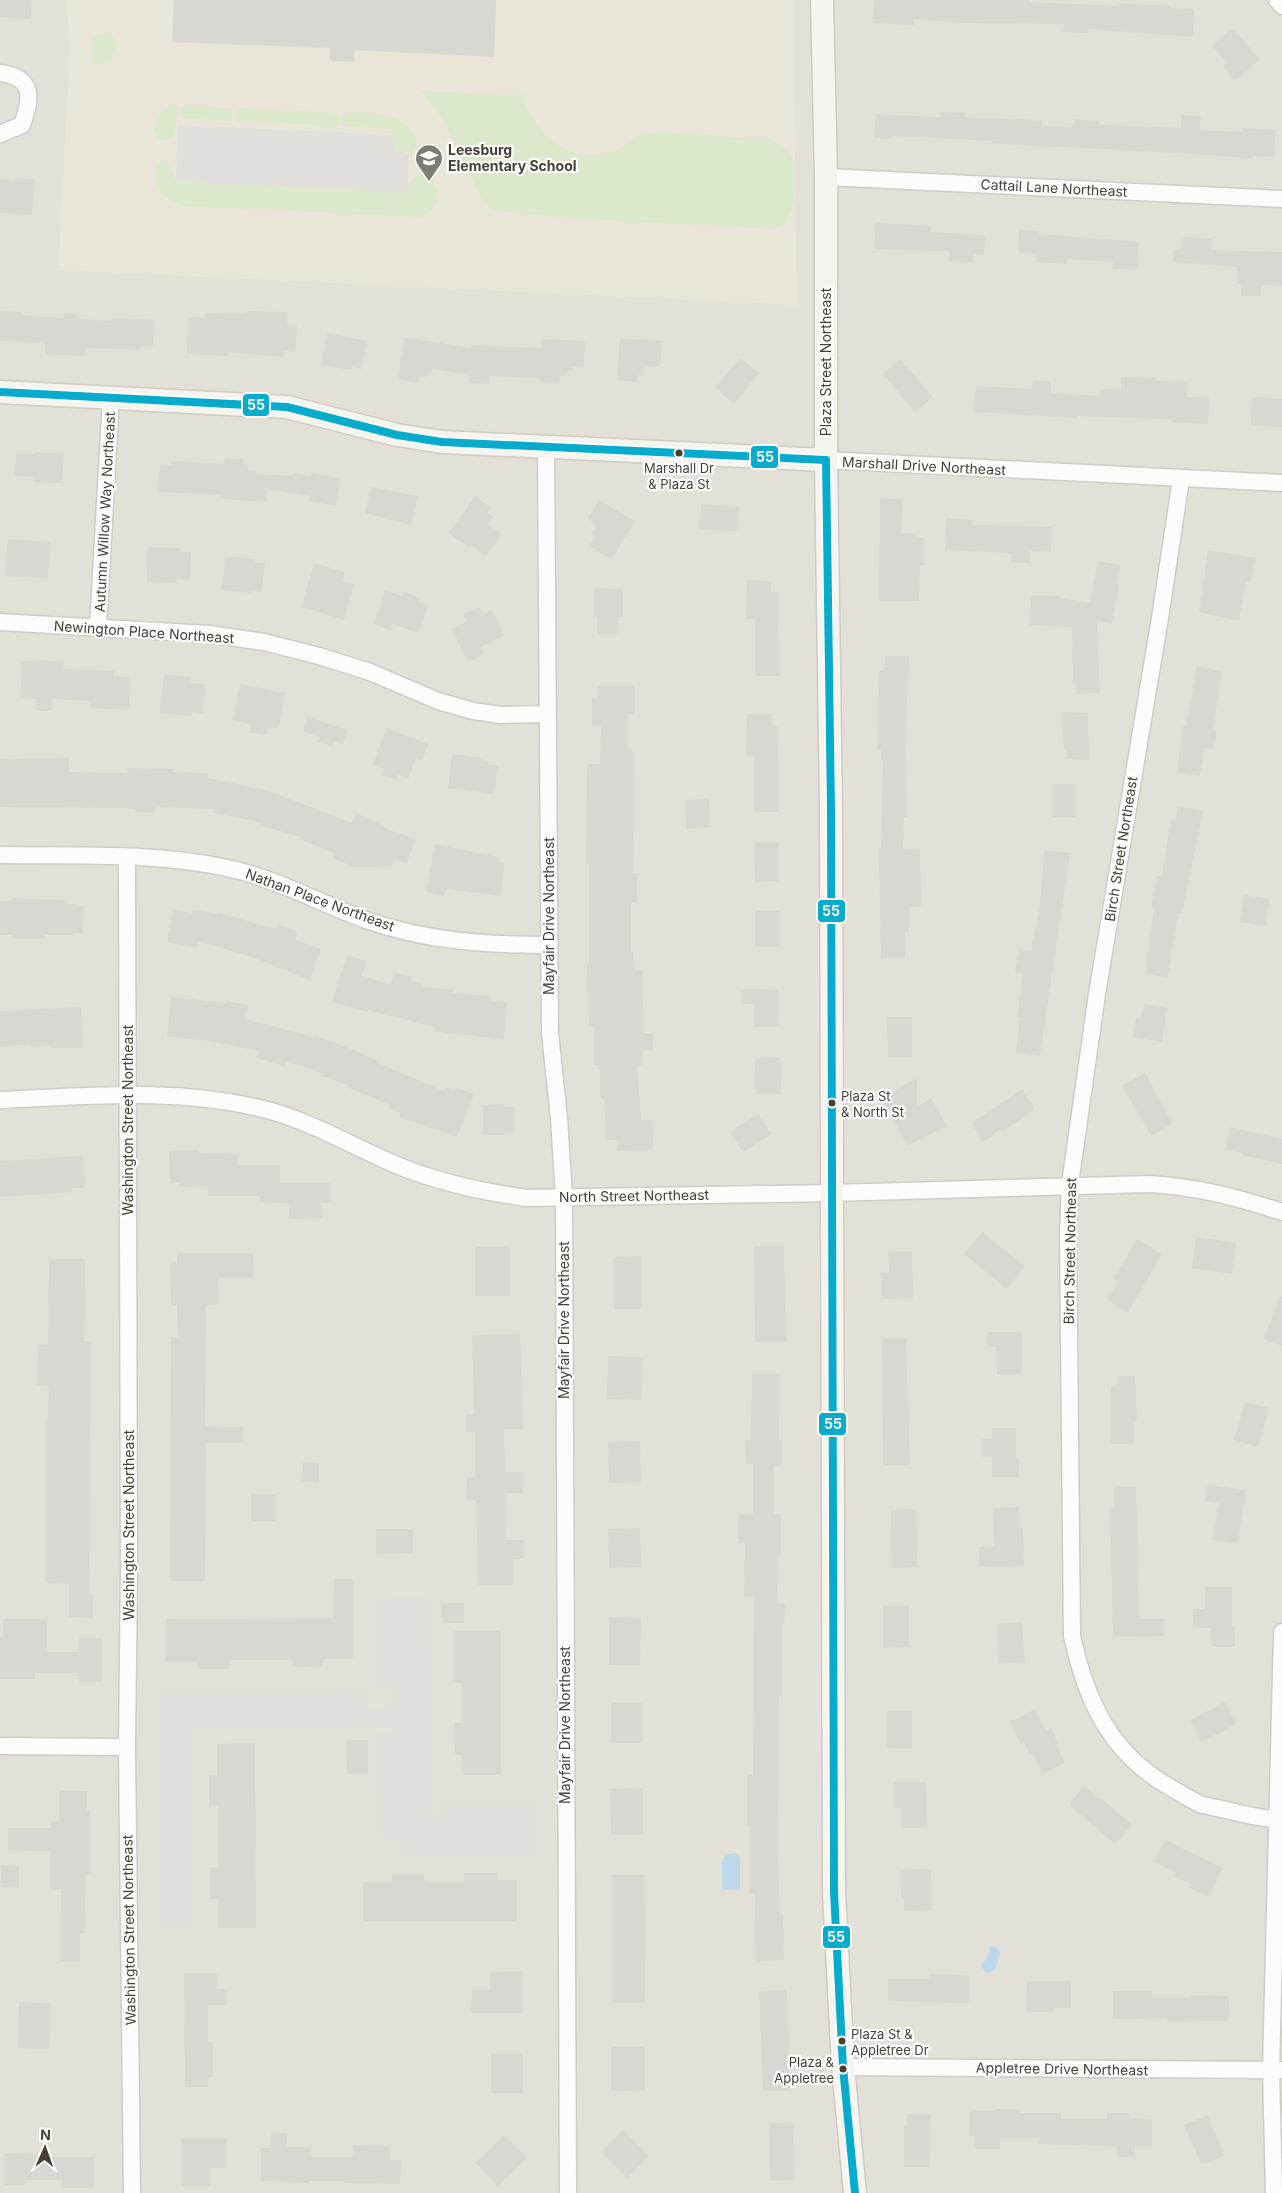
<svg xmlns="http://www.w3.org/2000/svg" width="1282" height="2193" viewBox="0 0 1282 2193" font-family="Inter,sans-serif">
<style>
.residential{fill:#e3e0d7}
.education{fill:#e9e5d9}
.green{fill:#dce8cb}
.parking{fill:#e1dfdb}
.water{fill:#bdd8eb}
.building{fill:#d9d7d2}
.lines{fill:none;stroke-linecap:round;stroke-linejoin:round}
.street-casing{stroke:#cdccc7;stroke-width:19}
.secondary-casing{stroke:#cecbc1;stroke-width:25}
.street{stroke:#fdfcfc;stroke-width:16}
.secondary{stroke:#f5f4ef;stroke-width:22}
.bus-1-casing{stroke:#fff;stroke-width:11}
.bus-1{stroke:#07accd;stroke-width:8}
.bus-dot{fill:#453f36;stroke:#fff;stroke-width:2}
.labels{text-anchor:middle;stroke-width:4.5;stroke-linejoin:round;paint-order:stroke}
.bus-label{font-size:13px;fill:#453f36;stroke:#fff;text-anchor:start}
.poi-label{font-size:14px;font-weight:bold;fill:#453f36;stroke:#fff;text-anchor:start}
.street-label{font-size:14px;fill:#453f36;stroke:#fff}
.line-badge{stroke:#fff;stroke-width:2}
.badge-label{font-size:14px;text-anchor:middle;font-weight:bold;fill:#fff}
</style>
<rect width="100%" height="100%" fill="#efeeea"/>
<rect class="residential" x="0" y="0" width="1282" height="2193"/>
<path class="education" d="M66,0h727l4,305 -739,-35 12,-223z"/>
<g class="green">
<path d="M109,34l8,8 -1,8 -8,13 -13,1 -3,-3v-22l3,-3z"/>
<path d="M421,91l104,4c0,10 4,17 9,25 17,29 50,43 82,31 10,-4 19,-17 29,-18 41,-3 83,6 123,6 8,4 18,8 23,16 11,17 3,53 -6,69l-12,5 -203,-11 -79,-8 -9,-10 -39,-81z"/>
<path d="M177,105l-2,30 -9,6 -7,-2 -5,-9c2,-13 8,-25 23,-25z"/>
<path d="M181,106l51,2v13l-51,-3z"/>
<path d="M238,108l101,5v13l-102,-5z"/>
<path d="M343,114c24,1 52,-4 68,17 4,5 6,9 6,15l-5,6h-14l-4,-7 -2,-16 -49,-3z"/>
<path d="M162,161l8,4 6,16 231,12c0,-11 5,-16 15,-19 23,10 21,36 -2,43l-236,-11c-19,-6 -32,-18 -28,-39z"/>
</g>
<g class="parking">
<path d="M178,125l214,10 3,15 14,4 -2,39 -231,-12z"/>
<path d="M428,1597l4,219h-18v3l27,1 1,-18 95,1v53l-133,1 -1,-18h-23l-4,-106 18,-1 -1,-6 -199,1 1,201 -37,1 -2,-238 210,-1 1,18h19l8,-7v-12l-2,-3 -17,1v-89z"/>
</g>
<g class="water">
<path d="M735,1853l5,5v32l-18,-1v-30l6,-5z"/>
<path d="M990,1946l7,1 3,5 -5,17 -8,5 -6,-8 2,-4 4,-3z"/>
</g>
<g class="building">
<path d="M0,0h32l-1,19 -31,-2z"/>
<path d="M174,0h322l-2,57 -140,-7v12l-24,-1v-13l-158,-6z"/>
<path d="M874,0h156v2l89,4v-3l51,3v2l24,1 -1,28 -105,-8v4l-25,-1 1,-8 -100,-1 -50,-4v6l-41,-2z"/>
<path d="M1232,28l28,31 -25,22 -12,-14 4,-4 -15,-17z"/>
<path d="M941,112l25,1v5l56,1 20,2v5l31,1 1,-8 25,2v4l82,3v-13l20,1 -1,14 43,2v-4l33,2 -2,27 -21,-1v3l-56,-5 -177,-9 -28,-2v-2l-70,-4 -31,-1v3l-17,-1 2,-24 64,3z"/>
<path d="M15,178l19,1 -2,36 -32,-2v-34l15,2z"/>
<path d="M876,223l54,3v6l55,3 -1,20 -10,-1 -1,9 -24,-2 1,-10 -76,-2z"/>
<path d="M1019,230l20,1v3l100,8 -2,28 -24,-1v-7l-46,-3v5l-31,-2v-8l-18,-1z"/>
<path d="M1183,237l29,2 -1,11 71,2v34l-21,-1v11h-20v-12h-4l1,-17 -64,-5v-13h8z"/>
<path d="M0,311l21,1v3l42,3 1,-5 15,1v5l33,2 1,-3 41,2 -1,26h-12l-1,4 -54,-2 -1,8 -40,-2v-11l-45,-2z"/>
<path d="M247,311l41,1 -1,13 10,1 -2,26 -11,-1v6l-56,-5v4l-41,-2 2,-37 16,1 1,-5 41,1z"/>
<path d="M327,333l40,8 -5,28 -10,-2 -1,3 -30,-5z"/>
<path d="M404,337l67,11v-3l70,3 1,-9 43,2 -1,27 -11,-1v4h-6v5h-7l-1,7 -20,-1 1,-4 -51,-2v8l-20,-1 1,-8 -38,-6 -1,5 -4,-1 -1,4 -7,-1 -1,7 -20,-4z"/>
<path d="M620,338l42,3 -2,26 -16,-1v10l-6,-1v7l-21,-2z"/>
<path d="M740,358l19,15 -25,31 -19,-16z"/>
<path d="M900,359l33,38 -18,15 -32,-38z"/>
<path d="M1121,377l34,1v3l33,1 -1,15 22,1 -1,26 -37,-2v-3l-94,-3v2l-103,-6 2,-26 56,3 1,-8 3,-1 15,2v11l50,3v-7l20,1z"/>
<path d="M1252,397l30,2v28l-31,-2z"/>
<path d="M34,452l30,2 -2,29 -29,-1v-5l-18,-1 1,-22h18z"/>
<path d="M225,458l18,1v5l6,1 -1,5 8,1v3l38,2v-3l17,3 1,-3 29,5 -5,28 -27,-5 1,-5 -43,-7 -1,13 -44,-3v-4l-64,-3 2,-28 11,1v-4l53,3z"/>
<path d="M371,487l47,9 -7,29 -46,-12z"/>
<path d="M475,496l16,12 -4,5 6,4 -5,7 14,10 -16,22 -15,-11 -2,2 -20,-14z"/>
<path d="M880,498l23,1 -2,34h13v4h10v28h-4l-1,36h-40z"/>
<path d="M599,500l36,21 -23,38 -23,-13 6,-10 -3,-2 4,-8 -8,-8z"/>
<path d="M701,504l38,3 -2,24 -38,-2z"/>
<path d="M946,518l27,2 -1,5 80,2 -1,25 -21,-1v12h-19l1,-10 -67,-3z"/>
<path d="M8,539l42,3 -2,36 -43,-2z"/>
<path d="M148,547l32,1v4h11l-1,28 -13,-1v4l-30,-1z"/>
<path d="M1208,550l47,8 -4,25 -5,-1 -7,39 -40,-9z"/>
<path d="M225,556l30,3v3l10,1 -3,29 -11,-1v2l-29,-3z"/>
<path d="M1098,561l22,4 -3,20h2l-7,39 -15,-3 3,72 -24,1v-13h-3l-1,-54 -42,-2 1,-30 29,1v2l30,5z"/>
<path d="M314,563l31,9 -2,9 11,3 -10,36 -42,-13z"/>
<path d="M747,580l24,1v11h8l-1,48h2v36h-25v-57h-9z"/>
<path d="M594,588l29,1v28h-5l-1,17h-20v-17h-3z"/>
<path d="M385,590l17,6 2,-4 16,6 -2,4 10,3 -9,28 -27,-9 -2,6 -16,-6z"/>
<path d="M479,607l4,7 9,-4 12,26 -23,11 3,7 -16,8 -16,-33 15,-7 -4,-8z"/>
<path d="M885,656h24l-4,94 2,67h-3l-1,32 17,1 1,57h-11l-1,26 -4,-1v26h-24l-2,-109h2l2,-88h-2v-11l-3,1 1,-80h5z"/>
<path d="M39,660l25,2 -1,7 51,2v5l16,1 -1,33 -39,-2v-7l-38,-2v12h-16l1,-12 -17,-1 2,-37z"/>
<path d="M1197,666l24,5 -7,59 3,1 -3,18 -10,-1 -4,28 -23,-3 6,-48 3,1z"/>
<path d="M164,674l27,3 -1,6 15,1 -2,29 -11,-1v4l-32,-3z"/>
<path d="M240,684l45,9 -6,35h-11l-1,7 -18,-3 2,-8 -18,-4z"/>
<path d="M598,686h37v28h-7v37l6,1 -1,121h4v30h-6v49h2l1,18h8l2,63h9v17h-11v15h-5l4,55h11l1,30 -36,1v-11h-11l-2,-41h-3l-2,-34h-5v-38h-5l-2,-64h2v-99l-3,-1 1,-99h13l1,-38h-9v-27l6,-1z"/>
<path d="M1062,712l26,1 1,47 -22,-1v-10h-3z"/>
<path d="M747,714h25v12l6,1 1,85h-25v-56h-8z"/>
<path d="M308,717l40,13 -5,15 -9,-4 -2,5 -14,-4 2,-5 -17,-6z"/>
<path d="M387,728l41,16 -6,17 -6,-3 -8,21 -10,-5 -2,6 -14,-5 2,-6 -11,-5z"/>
<path d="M452,754l30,4 -1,2 7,1v4l10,1 -4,28 -46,-6z"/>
<path d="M69,758v14l58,1v-5l46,1v3l35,1v5l58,12 86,33 4,-10 29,13 -1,2 31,11 -8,24 -13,-4 -2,7 -38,1 -21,-9 2,-4 -35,-15 1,-2 -39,-11 1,-3 -49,-10 1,-4 -60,-2 -1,6 -19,-1v-2l-9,-2 -126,-1v-48z"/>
<rect x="1052" y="784" width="24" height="33"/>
<path d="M709,799l1,28 -24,2 -1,-29z"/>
<path d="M1178,806l25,5 -21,103 -4,-1 -10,64 -23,-3 9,-66h-3l6,-32h5l9,-57 5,1z"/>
<path d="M754,842h24v39l-23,1z"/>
<path d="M435,844l64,13v5l5,1 -3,33 -55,-7 -2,7 -18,-4z"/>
<path d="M1045,850l25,3 -30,203 -24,-3 4,-36h-3l6,-43 -8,-2 4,-23 12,2 8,-41z"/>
<path d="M1244,895l26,4 -4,27 -26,-4z"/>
<path d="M12,898l53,2v3l19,3 -1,27h-10v2h-28v4h-32v-4h-13v-34h12z"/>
<path d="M173,909l19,4 1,-3 26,4v-1l58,16 2,-5 18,8 -1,8 25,9 -11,31 -58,-23 -54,-16 -1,7 -30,-6z"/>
<rect x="755" y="911" width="25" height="36"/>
<path d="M347,955l19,6 -4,15 29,9 3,-13 18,5 -1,4 12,3v3l30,3v3l37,3v5l16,1 -2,38 -71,-9 1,-4 -66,-17 -1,2 -35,-10z"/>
<path d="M742,989l37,1 -1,37h-24v-23h-12z"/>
<path d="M171,997l56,6v-2l21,4 -3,14 69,18v-2l30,11 35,15 -1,2 66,28 2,-3 9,3 1,-3 18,6 -17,43 -58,-20 1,-4 -11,-5 1,-3 -43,-18 1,-2 -27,-9 1,-3 -36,-12 -1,5 -29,-8 2,-7 -48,-10 -43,-4z"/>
<path d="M1144,1004l23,4 -5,34 -29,-5 3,-19 5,1z"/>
<path d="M81,1007l2,41h-33v-3l-19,2v-3l-31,3v-36z"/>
<path d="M887,1017h25v40h-24z"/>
<path d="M780,1057l1,37h-25l-1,-36z"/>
<path d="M1145,1073l28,51 -22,11 -29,-49z"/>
<path d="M917,1078v29l14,-9 16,28 -40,20 -25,-48z"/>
<path d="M1022,1089l13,20 -33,23 -1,-3 -18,13 -12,-19z"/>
<path d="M504,1104v3h10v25h-10l1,3h-22v-30z"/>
<path d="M758,1114l13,20 -28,18 -13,-20z"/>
<path d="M1230,1127l52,12v25l-40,-9v-2l-17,-4z"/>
<path d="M199,1150v3l40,1 -1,11h42v18h50v20h-9l1,15 -33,1v-16l-29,-1v-6h-52v-10l-29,1v-4h-9l-1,-32z"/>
<path d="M83,1156l2,32h-13v4l-72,5v-36z"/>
<path d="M982,1232l43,35 -18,22 -43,-35z"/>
<path d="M1196,1237l40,6 -4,31 -40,-6z"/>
<path d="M1137,1239l25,15 -34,59 -21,-13 11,-19 -4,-3z"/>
<path d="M754,1246h30l2,96h-31z"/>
<rect x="475" y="1247" width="35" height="49"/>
<path d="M912,1251l1,47 -31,1 -1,-26h8l-1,-21z"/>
<path d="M177,1253h76l1,25h-36l1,26 -13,1 -1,121 38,1 -1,16h-36l-1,138h-35l1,-244h7l-1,-32h-6l-1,-42h7z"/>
<path d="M641,1256v53h-27v-52z"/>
<path d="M49,1259h36l-1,82h7l-2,254h4v23l-24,-1v-33l-23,-1v-163h2l1,-34 -12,-1 1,-41 10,1z"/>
<path d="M1280,1296l2,1v49l-18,-7z"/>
<path d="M987,1332h35v42l-25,1 -1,-28h-8z"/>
<path d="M520,1334l3,95h-19l1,43h19l-1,21h-17l-1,47h19v19h-11v26h-35l-2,-85h-10l1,-23h8v-45h-9v-18h8l-2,-79z"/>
<path d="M882,1338h24l4,127h-27z"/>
<path d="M608,1356l34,1 -1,43 -34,-1z"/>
<path d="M752,1374h28l-1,66h3v25h-8v49h7v43h-3l-1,46 8,1 -1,20h-2v72h-3l-1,157 2,61h3l1,46 -28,1 -1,-67h-5v-69h-3v-50h6l1,-178 -10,-1 1,-53h-7v-29h15v-50h-7l-1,-24h6z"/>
<path d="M1118,1376h17l2,46 -3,-1v23h-23v-58l7,-1z"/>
<path d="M1245,1402l24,6 -11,39 -24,-7z"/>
<path d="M992,1428h24v28l3,2v19h-27v-21l-10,1v-18h10z"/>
<path d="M640,1441l1,41 -32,1 -1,-41z"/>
<path d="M303,1462l16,1v19l-17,-1z"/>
<path d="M1207,1485l39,5 -8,54 -25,-4 5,-37 -13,-2z"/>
<path d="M1114,1487h22l3,132h25v17l-51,1 -3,-129h4z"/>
<path d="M251,1494l25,1v26h-25z"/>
<path d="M1019,1507l1,21h3l1,38 -45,1v-20l15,-1 -1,-38z"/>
<path d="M916,1509l1,58 -25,1 -1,-58z"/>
<path d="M640,1528l1,39 -32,1 -1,-39z"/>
<path d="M376,1529h37v24l-37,1z"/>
<path d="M334,1579h19v80h-30v7l-30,1v-7h-63v9h-31l-1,-7h-32v-43l167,-1z"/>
<path d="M1205,1587h27v39l3,1v20h-23l-1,-19h-18v-19h12z"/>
<path d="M441,1603h23v20h-22z"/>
<path d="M883,1606h26v41l-26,1z"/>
<path d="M609,1617l32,1 -1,47h-31z"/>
<path d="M3,1619h44v33h32v-14h23v44h-23v-9h-44v6h-35v-42h3z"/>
<path d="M1022,1622l3,40 -26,2 -2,-40z"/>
<path d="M454,1631h47v144h-38l-1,-20h-7l-1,-32h8v-40h-8z"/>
<path d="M1225,1702l12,22 -36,18 -11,-22z"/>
<rect x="611" y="1703" width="31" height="40"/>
<path d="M1035,1709l11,21 5,-2 7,15 -2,1 9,19 -22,11 -10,-20 -2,2 -7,-13 -3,1 -11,-22z"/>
<path d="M887,1711h25v38l-25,-1z"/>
<path d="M346,1740h22v34h-21z"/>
<path d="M255,1743l1,185h-38v-29h-8v-32l8,1v-62h-9v-31l8,1v-32z"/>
<path d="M894,1782h32l1,46h-25l-1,-20h-7z"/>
<path d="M1084,1786l16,14 1,-2 31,27 -17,19 -46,-40z"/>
<path d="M643,1788v47h-32l-1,-46z"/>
<path d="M59,1791h28v19l3,1v64h-4l-2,58h-4v29l-20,-1 1,-72h-11v-38l-42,-1v-22h43v-7h8z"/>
<path d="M1165,1840l58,28 -14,29 -20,-10 2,-3 -17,-8 2,-4 -22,-10z"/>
<path d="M1,1865l18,1v22l-18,-1z"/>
<path d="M931,1869l1,41 -28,1v-13h-3l-1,-28z"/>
<path d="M464,1873h33v7h20v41h-154v-39h29v-8h32l1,8h39z"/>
<path d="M612,1875h32l1,128h-33z"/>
<path d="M522,1971v42h-51l1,-23h18v-18z"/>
<path d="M184,1973h33v16h9v16h-18v37h5v35h-5v10h-23z"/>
<path d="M929,1974l40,1v28l-81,-2v-22h41z"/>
<path d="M1027,1981h44v27h-17v4h-28z"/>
<path d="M787,1990l3,101h-27l-4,-100z"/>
<path d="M1113,1991h39v7h38v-3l39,1 -1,25 -61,1v-4l-54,1z"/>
<path d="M19,2002l31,1 -1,46 -31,-1z"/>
<path d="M611,2047h34v43l-34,1z"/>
<rect x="491" y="2054" width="32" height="39"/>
<path d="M994,2109h25v4h42v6h46v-6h22v5l23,1v27h-17v11h-17l-1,-11 -79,-2 1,-6h-39v11h-25v-13h-6l1,-25h24z"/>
<path d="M907,2114h23l-1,53h-25v-41h3z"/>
<path d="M1208,2115l16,41 -22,9 -18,-40z"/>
<path d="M793,2122l1,58 -24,1 -1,-58z"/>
<path d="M623,2130l26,26 -22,22 -26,-27z"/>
<path d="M287,2133v14h24v10h42v-12l37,1v14h11l-1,24 -56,-1v-2h-35l1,2 -49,-2v-33h10v-14z"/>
<path d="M504,2135l23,23 -29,28 -23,-23z"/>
<path d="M182,2138h44v30h-16v18h-28z"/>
<path d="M4,2153l40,1v3h50v31h-32v-8h-37v5h-21z"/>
</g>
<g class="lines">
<g class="street-casing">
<g id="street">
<path d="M1277,0l5,6"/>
<path d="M0,73c34,4 32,25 22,52l-22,9"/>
<path d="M826,177l456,22"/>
<path d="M546,448l4,585 9,85 5,79 4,996"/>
<path d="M826,460l456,23"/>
<path d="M1181,479l-21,139 -63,376 -27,190 -2,50 4,402c15,67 39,119 101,153 9,5 18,11 27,15 9,3 20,4 30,7 17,4 34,8 52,9"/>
<path d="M0,622l209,12 55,8 55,14 51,16 68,29 35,10 28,4 46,-1"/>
<path d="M98,627l13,-230"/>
<path d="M0,855c75,1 153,-3 227,13 49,10 92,35 139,52 59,21 120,25 183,25"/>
<path d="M127,857l2,711 -2,179 5,446"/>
<path d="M0,1100c91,-4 182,-13 271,11 45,13 85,37 128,55 41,17 85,26 128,32l304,-5 319,-9c48,3 86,13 132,28"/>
<path d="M0,1746l127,1"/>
<path d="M843,2067l437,3"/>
<path d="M1274,2193l-3,-123 11,-438"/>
</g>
</g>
<g class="secondary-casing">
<g id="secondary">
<path d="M822,0l4,177v283l5,350 3,1082 9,175 12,126"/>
<path d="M0,392l287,15 110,28 45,7 384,18"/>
</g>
</g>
<use href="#street" class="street"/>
<use href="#secondary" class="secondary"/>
<g class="bus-1-casing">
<path id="bus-1" d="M0,392l287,15 110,28 45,7 384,18 5,350 3,1082 9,175 12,126"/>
</g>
<use href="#bus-1" class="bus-1"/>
</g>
<defs>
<g id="school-pin" transform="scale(1.4375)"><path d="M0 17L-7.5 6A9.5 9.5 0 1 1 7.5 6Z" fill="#807c75" stroke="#fff"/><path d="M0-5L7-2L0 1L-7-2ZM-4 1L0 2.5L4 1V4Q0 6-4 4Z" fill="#fff"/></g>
</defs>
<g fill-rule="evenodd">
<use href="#school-pin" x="429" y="158"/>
</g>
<g class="bus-dot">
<circle cx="679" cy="453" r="4.5"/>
<circle cx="832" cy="1103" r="4.5"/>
<circle cx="842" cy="2041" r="4.5"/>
<circle cx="843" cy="2069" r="4.5"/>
</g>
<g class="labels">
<g class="bus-label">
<text x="679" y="473" text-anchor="middle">Marshall Dr<tspan x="679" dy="16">&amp; Plaza St</tspan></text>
<text x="841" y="1101">Plaza St<tspan x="841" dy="16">&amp; North St</tspan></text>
<text x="851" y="2039">Plaza St &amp;<tspan x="851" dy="16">Appletree Dr</tspan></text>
<text x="834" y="2067" text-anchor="end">Plaza &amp;<tspan x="834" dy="16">Appletree</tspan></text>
</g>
<g class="poi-label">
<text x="448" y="155">Leesburg<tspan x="448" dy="16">Elementary School</tspan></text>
</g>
<g class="street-label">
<text transform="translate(1054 188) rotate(3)" y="5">Cattail Lane Northeast</text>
<text transform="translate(826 362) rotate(-90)" y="5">Plaza Street Northeast</text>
<text transform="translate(924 466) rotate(3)" y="5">Marshall Drive Northeast</text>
<text transform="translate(105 512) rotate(-87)" y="5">Autumn Willow Way Northeast</text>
<text transform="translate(144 632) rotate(4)" y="5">Newington Place Northeast</text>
<text transform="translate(1121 849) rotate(-81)" y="5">Birch Street Northeast</text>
<text transform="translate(320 900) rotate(20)" y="5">Nathan Place Northeast</text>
<text transform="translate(549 916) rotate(-90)" y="5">Mayfair Drive Northeast</text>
<text transform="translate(128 1120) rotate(-90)" y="5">Washington Street Northeast</text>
<text transform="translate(634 1196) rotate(-1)" y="5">North Street Northeast</text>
<text transform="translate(1070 1251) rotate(-89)" y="5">Birch Street Northeast</text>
<text transform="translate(564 1320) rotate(-90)" y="5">Mayfair Drive Northeast</text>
<text transform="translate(129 1525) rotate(-90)" y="5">Washington Street Northeast</text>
<text transform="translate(565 1725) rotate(-90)" y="5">Mayfair Drive Northeast</text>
<text transform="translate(129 1930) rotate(-91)" y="5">Washington Street Northeast</text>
<text transform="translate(1062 2069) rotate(1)" y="5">Appletree Drive Northeast</text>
</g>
</g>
<g class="line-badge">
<rect x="242" y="393" width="28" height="24" rx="5" fill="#07accd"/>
<rect x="750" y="445" width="29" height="24" rx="5" fill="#07accd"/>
<rect x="817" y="899" width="29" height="24" rx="5" fill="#07accd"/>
<rect x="818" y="1412" width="29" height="24" rx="5" fill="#07accd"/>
<rect x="822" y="1925" width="29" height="24" rx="5" fill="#07accd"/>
</g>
<g class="badge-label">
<text x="256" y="410">55</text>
<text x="765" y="462">55</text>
<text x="831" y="916">55</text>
<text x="833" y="1429">55</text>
<text x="836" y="1942">55</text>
</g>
<g transform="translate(45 2148) rotate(2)" stroke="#ffffff" stroke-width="4" paint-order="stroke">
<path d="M0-4L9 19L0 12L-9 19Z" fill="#453f36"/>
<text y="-8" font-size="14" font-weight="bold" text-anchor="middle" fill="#453f36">N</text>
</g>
</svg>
